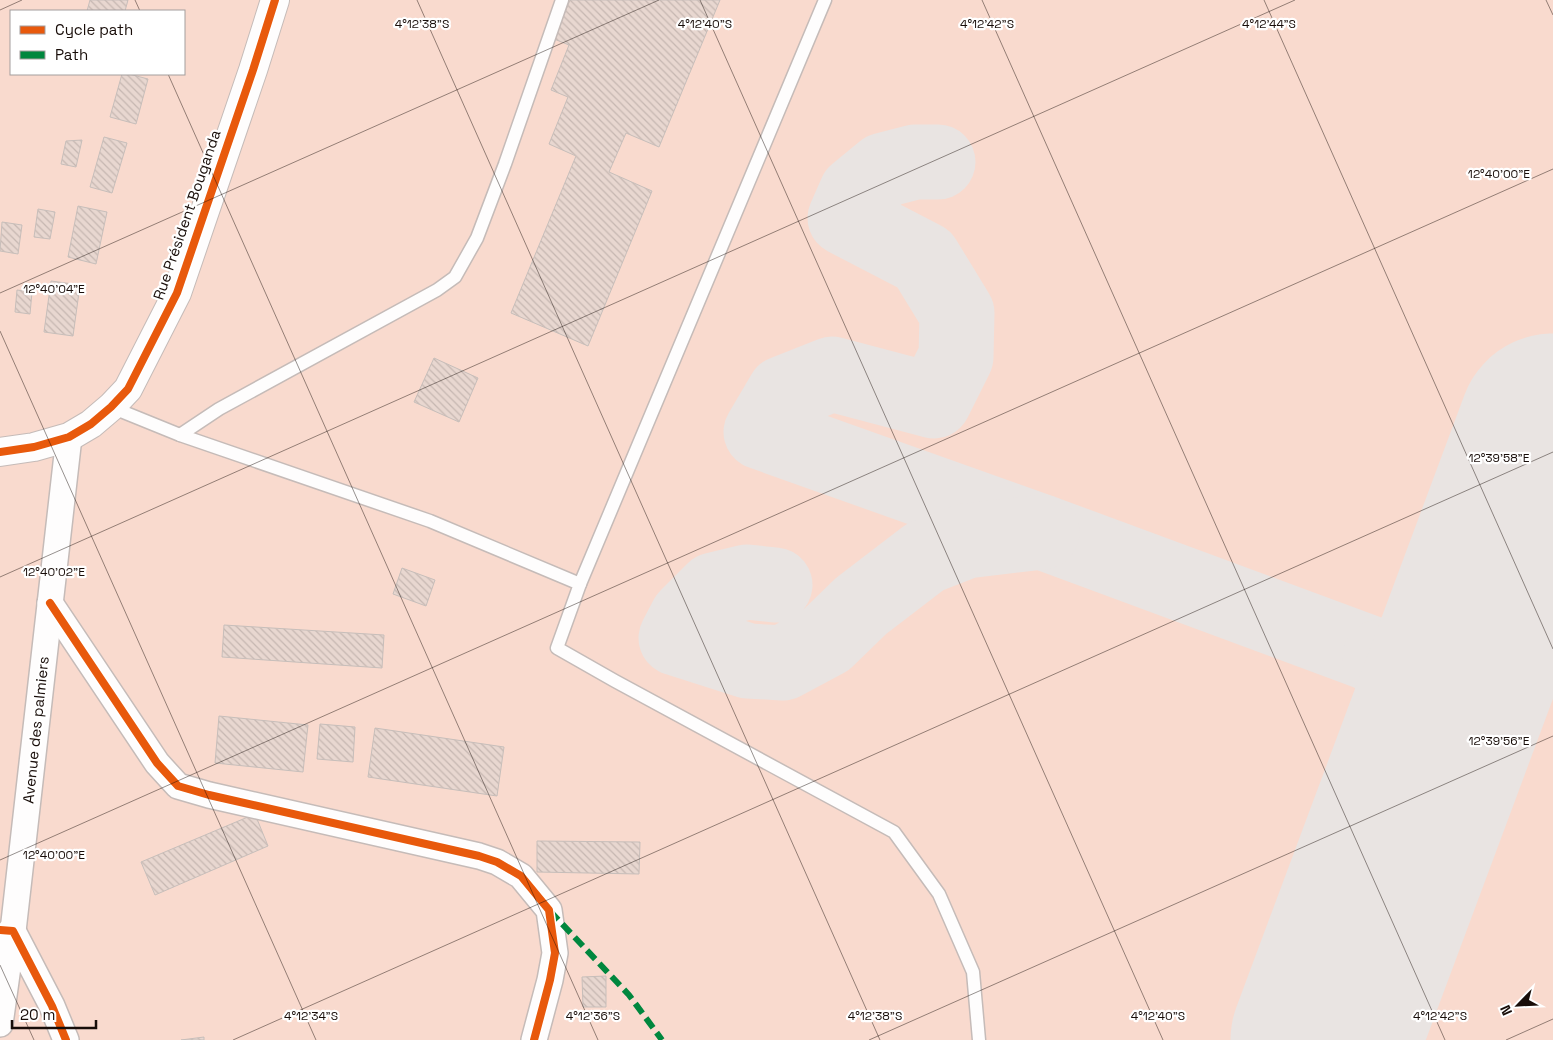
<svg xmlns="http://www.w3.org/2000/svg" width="1553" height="1040" viewBox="0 0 1553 1040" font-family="'Space Grotesk',sans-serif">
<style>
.grass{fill:#f9dace;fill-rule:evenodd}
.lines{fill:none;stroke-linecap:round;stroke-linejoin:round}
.taxiway{stroke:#e9e4e2;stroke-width:75}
.runway{stroke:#e9e4e2;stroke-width:189}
.building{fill:url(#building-back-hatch);stroke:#c7beba}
.service-casing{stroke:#c5bbb8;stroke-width:15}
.minor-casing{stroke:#c5bbb8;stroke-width:28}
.tertiary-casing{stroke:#c5bbb8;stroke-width:30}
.service{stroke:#fefdfd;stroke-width:12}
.minor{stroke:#fefdfd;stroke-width:25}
.tertiary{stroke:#fefdfd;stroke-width:28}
.quiet{stroke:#00873e;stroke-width:6;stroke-dasharray:12 6;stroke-linecap:butt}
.cycleway-casing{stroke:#fff;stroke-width:11}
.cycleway{stroke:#e8590c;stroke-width:8}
.ticks{fill:none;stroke:#180d09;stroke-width:1;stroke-opacity:0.45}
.labels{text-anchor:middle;stroke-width:4.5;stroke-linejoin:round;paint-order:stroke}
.street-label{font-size:15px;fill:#180d09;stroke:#fff}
.ticks-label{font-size:12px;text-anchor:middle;fill:#180d09;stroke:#fff;stroke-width:4.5;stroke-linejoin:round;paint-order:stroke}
</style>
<defs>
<pattern id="building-back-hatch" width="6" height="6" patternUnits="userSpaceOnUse" patternTransform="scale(1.25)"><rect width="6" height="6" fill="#e8d7d0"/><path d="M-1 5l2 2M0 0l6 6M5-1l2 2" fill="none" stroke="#c6b7b1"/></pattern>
</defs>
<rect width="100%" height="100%" fill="#fbf3f0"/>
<path class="grass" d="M0,0h1553v1040h-1553zM11,11h173v63h-173z"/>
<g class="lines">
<g class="taxiway">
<path d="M938,162h-23l-31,8 -28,23 -11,25 79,41 33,54 -1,44 -22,44 -102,-27 -48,19 -23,39 281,100 338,125 35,-9 72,-43"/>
<path d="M775,585l-28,-3 -33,8 -27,27 -11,21 72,23 35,2 43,-23 35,-34 64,-49 41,-16 76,-9"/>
<path d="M1380,657l17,29 15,32 14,50"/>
</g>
<path class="runway" d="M1325,1040l228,-612"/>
</g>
<g class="building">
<path d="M90,0h38l-3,11h-38z"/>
<path d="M570,0h150l-61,147 -33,-14 -17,39 43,19 -64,155 -77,-33 65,-157 -27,-12 19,-47 -17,-7 18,-45 -15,-6z"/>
<path d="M122,74h7l19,5 -12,45 -26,-7z"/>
<path d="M104,137l23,6 -15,50 -22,-6z"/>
<path d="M82,140l-6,27 -15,-3 5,-23z"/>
<path d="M78,206l29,6 -11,52 -28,-7z"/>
<path d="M38,209l17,3 -5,27 -16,-2z"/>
<path d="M2,222l20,3 -4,29 -18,-3z"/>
<path d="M51,281l29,4 -7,51 -29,-4z"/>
<path d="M17,290l15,2 -2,22 -15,-2z"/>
<path d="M434,358l44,20 -19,44 -45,-20z"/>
<path d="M402,568l33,12 -9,26 -33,-12z"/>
<path d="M224,625l160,10 -2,33 -160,-11z"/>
<path d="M219,716l89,9 -5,47 -88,-9z"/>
<path d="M320,724l35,3 -2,35 -36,-3z"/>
<path d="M375,728l129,19 -7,49 -129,-19z"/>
<path d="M255,814l13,32 -113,49 -14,-33z"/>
<path d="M537,841l103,1 -1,32 -102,-2z"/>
<path d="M606,976v31h-23l-1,-30z"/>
<path d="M204,1037v3h-23z"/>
</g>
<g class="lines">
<g class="service-casing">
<g id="service">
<path d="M111,407l69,28 250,86 150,63 -23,64 58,33 279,151 45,62 34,78 6,68"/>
<path d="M180,435l39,-26 218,-119 18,-13 22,-39 28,-74 57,-164"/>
<path d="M580,584l245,-584"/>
</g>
</g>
<g class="minor-casing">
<g id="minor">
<path d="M50,603l107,160 21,23 31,9 270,61 18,6 24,14 28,34 6,43 -5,27 -16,60"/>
<path d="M10,931h3l39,75 14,34"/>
<path d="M0,1024l13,-93 56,-494"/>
</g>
</g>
<g class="tertiary-casing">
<path id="tertiary" d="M0,452l34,-5 35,-10 22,-13 20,-17 17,-18 49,-96 76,-223 22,-70"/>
</g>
<use href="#service" class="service"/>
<use href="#minor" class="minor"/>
<use href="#tertiary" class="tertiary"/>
<path class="quiet" d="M550,911l79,84 33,45"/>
<g class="cycleway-casing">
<g id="cycleway">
<path d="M0,452l34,-5 35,-10 22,-13 20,-17 17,-18 49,-96 76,-223 22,-70"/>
<path d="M50,603l107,160 21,23 31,9 270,61 18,6 24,14 28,34 6,43 -5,27 -16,60"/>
<path d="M0,930l13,1 39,75 14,34"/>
</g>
</g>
<use href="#cycleway" class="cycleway"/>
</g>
<path class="ticks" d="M135,0l5,11M417,0l463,1040M700,0l463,1040M982,0l463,1040M1264,0l289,649M1546,0l7,15M0,10l22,-10M168,74l430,966M0,293l659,-293M0,331l316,709M0,577l1295,-577M0,860l1553,-691M0,965l34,75M233,1040l1320,-588M869,1040l684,-304M1506,1040l47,-21"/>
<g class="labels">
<g class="street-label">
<text transform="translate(187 215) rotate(-71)" y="5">Rue Président Bouganda</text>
<text transform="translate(36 730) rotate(-84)" y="5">Avenue des palmiers</text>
</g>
</g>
<g class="ticks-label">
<text x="422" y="28">4°12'38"S</text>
<text x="705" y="28">4°12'40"S</text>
<text x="987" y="28">4°12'42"S</text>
<text x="1269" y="28">4°12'44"S</text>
<text x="1499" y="178">12°40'00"E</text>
<text x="54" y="293">12°40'04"E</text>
<text x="1499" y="462">12°39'58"E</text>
<text x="54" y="576">12°40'02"E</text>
<text x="1499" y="745">12°39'56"E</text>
<text x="54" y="859">12°40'00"E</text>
<text x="311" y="1020">4°12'34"S</text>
<text x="593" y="1020">4°12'36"S</text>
<text x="875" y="1020">4°12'38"S</text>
<text x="1158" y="1020">4°12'40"S</text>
<text x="1440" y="1020">4°12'42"S</text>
</g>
<rect x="10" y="10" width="175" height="65" fill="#ffffff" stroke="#a39e9d"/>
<rect x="20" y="26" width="25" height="8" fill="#e8590c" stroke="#a39e9d"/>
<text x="55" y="35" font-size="15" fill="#180d09">Cycle path</text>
<rect x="20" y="51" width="25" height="8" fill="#00873e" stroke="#a39e9d"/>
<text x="55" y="60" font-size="15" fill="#180d09">Path</text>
<g transform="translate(1518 1005) rotate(246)" stroke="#ffffff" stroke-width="4" paint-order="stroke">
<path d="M0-4L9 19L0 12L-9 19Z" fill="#180d09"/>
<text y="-8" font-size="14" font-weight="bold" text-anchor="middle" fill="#180d09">N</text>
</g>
<path d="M12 1020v8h84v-8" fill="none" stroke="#180d09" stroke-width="2.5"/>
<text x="20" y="1020" font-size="15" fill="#180d09" stroke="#ffffff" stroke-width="4" paint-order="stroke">20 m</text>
</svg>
